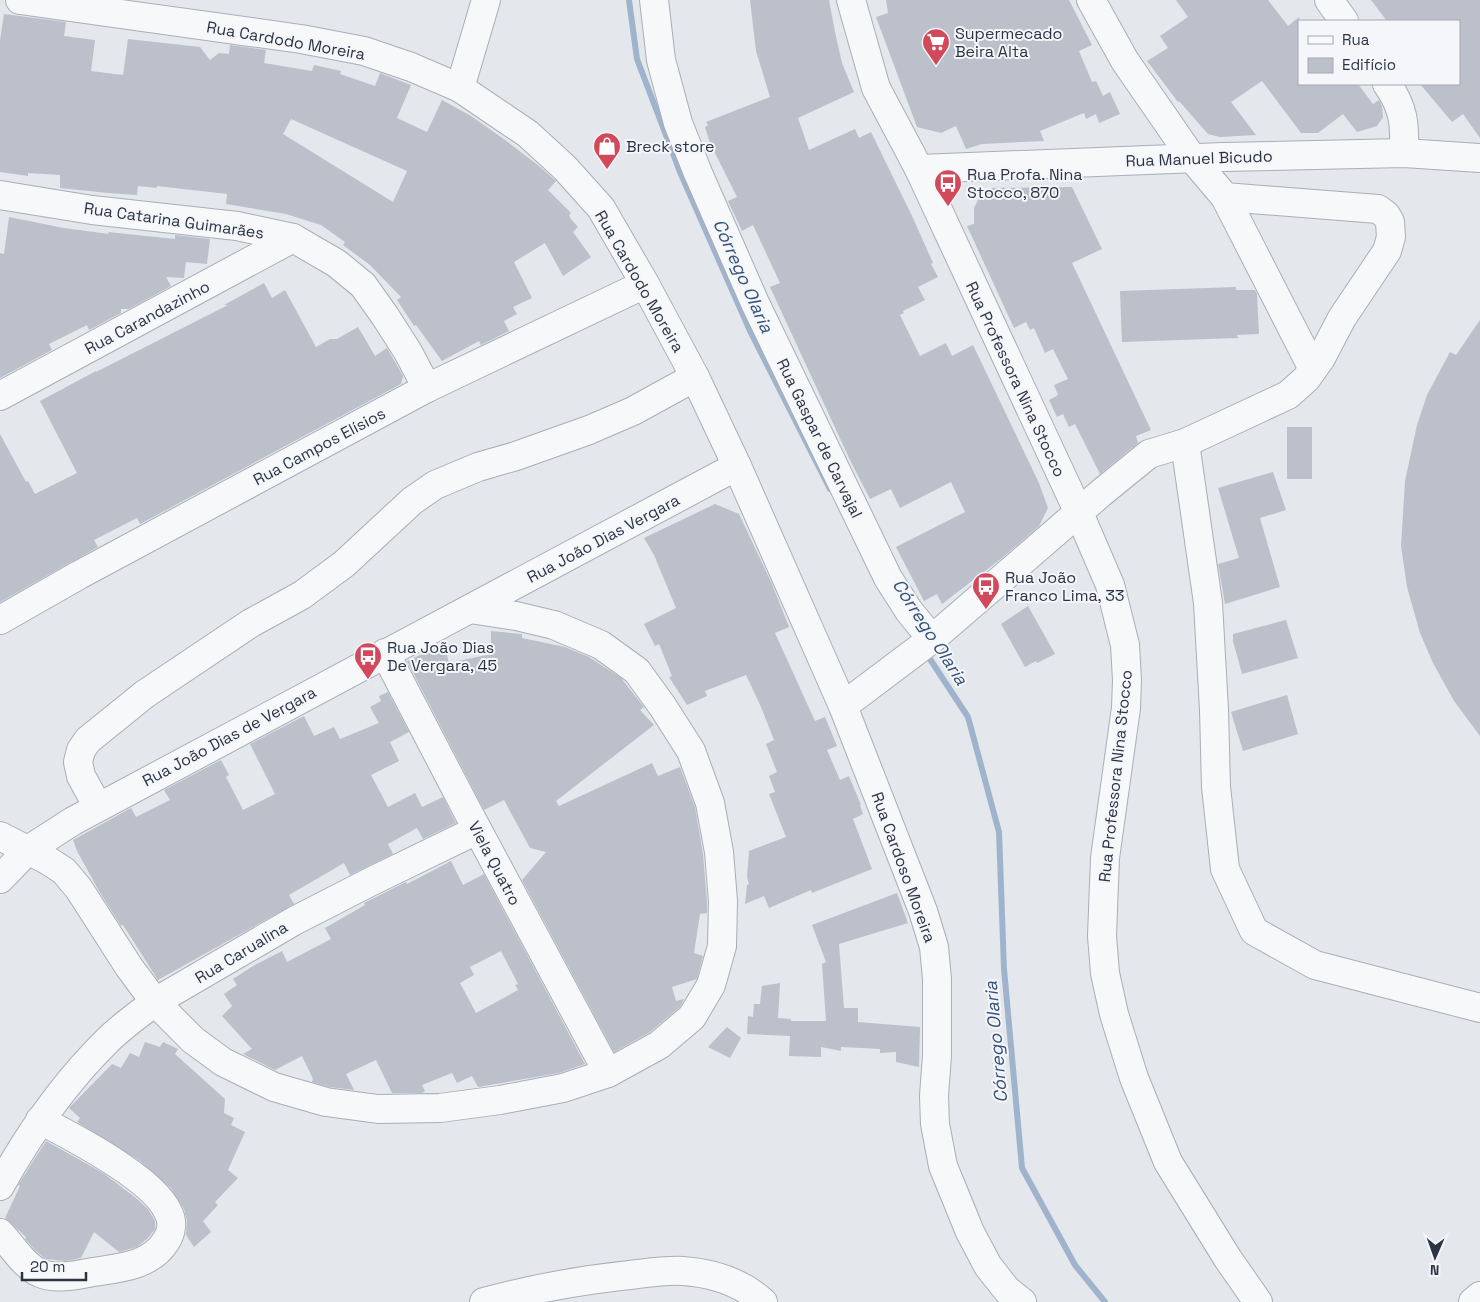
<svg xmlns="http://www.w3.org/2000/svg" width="1480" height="1302" viewBox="0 0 1480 1302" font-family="'Space Grotesk',sans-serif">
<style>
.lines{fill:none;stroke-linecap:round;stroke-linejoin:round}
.stream{stroke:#9fb4cc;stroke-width:6}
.building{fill:#bbc0ca;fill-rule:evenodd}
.minor-casing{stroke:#a9aeb7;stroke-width:30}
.minor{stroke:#f7f8fa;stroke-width:28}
.labels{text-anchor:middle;stroke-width:4;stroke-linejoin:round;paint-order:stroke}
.poi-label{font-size:16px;fill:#2b3445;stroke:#f4f6f9;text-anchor:start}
.street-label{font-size:16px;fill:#2b3445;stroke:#f4f6f9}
.water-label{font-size:18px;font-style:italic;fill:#34527a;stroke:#f4f6f9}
</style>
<rect width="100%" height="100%" fill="#e4e7ec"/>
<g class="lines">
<g class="stream">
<path d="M629,0l8,59 43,113 71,161 79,156"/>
<path d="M926,653l42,64 31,115 5,137 18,199 53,97 30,37"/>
</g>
</g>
<g class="building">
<path d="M750,0h79l6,32 7,31 12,29 -56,26 11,32 46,-21 4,9 12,-6 42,86 20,45 -2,1 7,13 -20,10 7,13 -22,11 1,2 -4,2 20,41 26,-13 6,13 21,-11 66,138 9,25 -9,18 -37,32 -60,46 -5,-10 -13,7 -28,-54 69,-35 -14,-30 -51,26 -9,-19 -21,10 -20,-39 -80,-173 10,-4 -27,-58 -11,6 -14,-30 9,-4 -27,-54 -5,-16 3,-2 -2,-3 64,-25 -14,-46z"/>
<path d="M886,0h183l23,45 -13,6 13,31 4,-1 7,15 7,-4 10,22 -21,9 -3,-9 -10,5 -2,-6 -44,18 4,10 -62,3 -16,5 -10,-23 -15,7 -24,-6 -41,-110 12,-4z"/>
<path d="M1176,0h92l20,26 11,-9v67h59l15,20 6,-4 3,6 1,11 -6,9 -20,6 -14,-18 -25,19h-17l-39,-52 -31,21 25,33 -36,2 -12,-3 -29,-33 -1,1 -31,-41 21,-13 -8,-12 28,-19z"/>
<path d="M1371,0h109v138l-17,-24 -11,8 -32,-38h39v-63h-72z"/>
<path d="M4,14l62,8 -2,14 31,4 -4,31 32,4 5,-36 72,8 10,13 9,-7 10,1 1,-9 36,5 -2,13 48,8 2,-6 27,6 -1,3 35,12 5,-13 31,12 -14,33 30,14 15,-32 29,16 30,21 38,29 17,15 -8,9 23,23 -2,2 2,4 7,8 -5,5 18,25 -28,19 -18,-33 -31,19 18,36 -19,9 4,7 -13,7 5,10 -28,14 -2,-4 -37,20 -26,-36 -2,1 -17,-26 4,-3 -31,-32 -27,-20 2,-3 -24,-17 -35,-11 -60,-10 1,-10 -70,-8v2l-19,-2 -1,9 -29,-2 -48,-5v-13l-32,-2v3l-28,-4v-132zM291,119l116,52 -14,31 -110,-68z"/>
<path d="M1072,187l30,62 -30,14 79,167 -15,6 2,7 -38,31 -25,-50 -6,3 -6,-13 -6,3 -8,-17 9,-5 -4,-10 14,-6 -15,-30 -8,4 -11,-25 -4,2 -4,-8 -12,6 -47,-102 7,-2v-16l4,-8 13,-12z"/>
<path d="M9,217l55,11 45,6 -1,-2 67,7v-4l35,4 -3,25 -21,-2 -2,16 -18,-1 5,9 -42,23h-8v4l-32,17 -2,-5 -38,19 3,6 -52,28v-125l4,1z"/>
<path d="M264,283l8,15 13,-8 31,57 14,-8h7l21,-12 17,29 12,-8 16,28 -2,8 -261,140 -3,-6 -43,22 4,7 -98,55v-168l26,48 2,-1 7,13 42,-21 -37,-72 56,-30v1l132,-67h-4z"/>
<path d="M1236,287v3h19l2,4 2,40 -22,1 1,3 -116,4 -2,-51z"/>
<path d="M1480,320v416l-26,-35 -21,-38 -13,-30 -13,-46 -6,-41 4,-65 12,-56 10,-30 23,-43 6,3z"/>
<rect x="1287" y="427" width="25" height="52"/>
<path d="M1273,472l13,38 -26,8 20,69 -55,17 -7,-40 21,-6 -21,-70z"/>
<path d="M715,504l24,10 33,70 17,43 -14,6 40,88 10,-4 12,29 -10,4 13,30 9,-4 12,29h-1l3,9 -10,5 19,50 -60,24 -1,-3 -42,18 -5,-12 -19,8 2,-19 2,-1 -2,-7 2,-26 37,-14 -17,-43 6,-2 -6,-16 8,-4 -11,-28 8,-4 -13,-33 -15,-32 -41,16 2,5 -20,9 -18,-28 3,-1 -13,-32 -4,2 -11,-22 32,-16 -22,-53 -10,-17z"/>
<path d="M1028,606l27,48 -18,9 -1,-2 -11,6 -24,-43z"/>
<path d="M1286,620l12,38 -56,16 -9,-33v-7z"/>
<path d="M491,631l31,3v4l43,9 24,10 32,21 23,29 -4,3 14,15 -98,76 3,5 93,-43 6,13 22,-9 15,40 8,47 4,47v12l-7,1 -6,39 9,3 -6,23 -25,8 4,14 8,-2 -4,8 -30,25 -36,20 -92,-172 24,-28 -16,-4 -26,-48 -20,10 -77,-149 37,-17 5,19 42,-9z"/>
<path d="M388,692l21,40 -19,10 9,19 -28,14 17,32 27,-14 7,14 21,-10 13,26 -33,16 -6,-11 -29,16 5,10 -43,21 -6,-12 -55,32 5,9 -136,76 -35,-55 -2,1 -22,-35 -22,-40 -4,-11 58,-32 5,9 34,-17 -6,-10 57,-30 8,15 -3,2 17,33 32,-16 -25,-50 54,-28 10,20 20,-9 6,12 39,-16 -9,-16 11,-6 -2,-5z"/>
<path d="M1287,695l11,39 -55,17 -12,-39z"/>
<path d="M451,861l12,24 21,-11 101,190 -26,9 -81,14 -6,-11 -15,7 -5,-10 -30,12 3,6 -3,2h-30l-16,-33 -30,14 8,16 -25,-3 -17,-5 1,-3 -11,-23 -27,14 -32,-16 9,-5 -30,-33 10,-10 -8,-12 13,-9 -4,-6 20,-13 29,-15 5,11 44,-23 -6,-11 40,-23 -1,-2 42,-21 1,2zM501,951l17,33 -3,1 3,5 -42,23 -16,-30 14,-8 -4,-8z"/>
<path d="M897,893l11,30 -69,21 5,64h14v14l62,5 -1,40 -23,-5v-10l-16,1v-4l-39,-2v4l-20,-4v10l-32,-1 1,-20 -43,-2 1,-18 5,1 1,-13h6l2,-18 18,-3 -2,35 13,1v2h35l-4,-57 4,-2 -14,-37z"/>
<path d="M727,1027l14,11 -11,20 -22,-11z"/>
<path d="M145,1042l15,5 3,-5 15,7 -3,5 50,45 -1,14 10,5 -3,7 14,7 -17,38 10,8 -23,24 3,3 -15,16 8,11 -17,15 -8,-12 1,-14 -3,-12 -13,-21 -32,-28 -62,-38 3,-4 -11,-10 43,-44 9,4 9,-15 9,4z"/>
<path d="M46,1141l57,32 33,25 12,11 7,12v8l-7,9 -11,9 -18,5 -25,-20 -13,26 -16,3 -19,-2 -11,-9 -10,-11 1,-2 -21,-19 15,-32 -2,-1z"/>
</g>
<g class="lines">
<g class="minor-casing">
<g id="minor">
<path d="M20,0l281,39 63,12 47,16 49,21 68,46 37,34 36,40 44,76 50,93 42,89 106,240 80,205 11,36 3,32v76l-3,41 1,28 8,42 27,66 18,34 19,24 15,12"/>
<path d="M654,0l7,60 17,63 20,50 57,130 133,275 21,33 23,28"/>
<path d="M851,0l25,88 43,81 160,344 31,72 15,60 2,35 -1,28 -21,150 -3,78 3,37 9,41 20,64 34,84 60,97 30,43"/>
<path d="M1329,0l15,21"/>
<path d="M1387,84c17,24 18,40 17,69"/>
<path d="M460,88l26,-88"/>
<path d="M919,169l304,-12 181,-4 76,5"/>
<path d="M0,195l92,15 145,16 56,12 43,25 27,22 22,31 23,36 19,36"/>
<path d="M1225,197l88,172"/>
<path d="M0,396l293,-158"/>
<path d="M1185,443l23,160 6,107 2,77 9,82 29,62 61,34 165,43"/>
<path d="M0,620l79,-45 348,-187 218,-104"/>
<path d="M385,653l84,161 139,259"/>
<path d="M843,706l89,-67 169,-146 48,-39 36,-11 103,-48 18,-16 15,-21 21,-40 45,-67 4,-14 -1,-15 -4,-7 -8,-6 -153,-12 -33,-39 -67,-97 -34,-61"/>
<path d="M98,807l-17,-31 -3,-14 3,-12 7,-10 57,-46 106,-71 51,-28 42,-31 68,-63 23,-16 43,-18 38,-11 73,-26 44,-19 62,-34"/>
<path d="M0,836l47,24 17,11 15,18 50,78 26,35 38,38 30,22 51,25 52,15 52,7 62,-1 60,-8 63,-12 45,-15 51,-28 33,-28 19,-32 11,-39 1,-45 -4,-49 -9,-49 -19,-52 -28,-44 -26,-36 -36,-26 -47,-20 -38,-9 -46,-7"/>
<path d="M0,879l28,-29 45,-29 664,-355"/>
<path d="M0,1186c29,-52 64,-103 107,-145 15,-15 32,-27 48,-39l139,-81 78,-40 105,-51"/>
<path d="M0,1233c12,13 24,33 40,40 15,7 37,2 53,-1 26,-4 58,-6 73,-31 6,-9 7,-20 2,-29 -14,-33 -95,-75 -128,-92"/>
<path d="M484,1302c48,-13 97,-22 146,-27 17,-2 36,-5 53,-4 29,2 58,11 80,31"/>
<path d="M1473,1302l7,-6"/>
</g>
</g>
<use href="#minor" class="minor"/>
</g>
<defs>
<g id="supermarket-pin" transform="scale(1.4375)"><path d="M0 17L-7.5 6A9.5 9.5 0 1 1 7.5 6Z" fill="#d1495b" stroke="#f4f6f9"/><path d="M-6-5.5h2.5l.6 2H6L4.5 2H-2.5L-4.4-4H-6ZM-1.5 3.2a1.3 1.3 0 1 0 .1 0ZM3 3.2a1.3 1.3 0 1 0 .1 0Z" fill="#fff"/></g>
<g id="shop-pin" transform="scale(1.4375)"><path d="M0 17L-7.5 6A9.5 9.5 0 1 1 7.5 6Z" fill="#d1495b" stroke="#f4f6f9"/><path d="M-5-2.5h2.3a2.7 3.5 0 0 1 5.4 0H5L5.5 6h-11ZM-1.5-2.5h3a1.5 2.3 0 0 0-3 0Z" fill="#fff"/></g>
<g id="bus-pin" transform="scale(1.4375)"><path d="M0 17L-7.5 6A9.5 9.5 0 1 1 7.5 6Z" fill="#d1495b" stroke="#f4f6f9"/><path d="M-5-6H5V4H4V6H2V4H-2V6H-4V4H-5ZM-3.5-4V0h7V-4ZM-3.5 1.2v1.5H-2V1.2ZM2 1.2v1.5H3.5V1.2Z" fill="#fff"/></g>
</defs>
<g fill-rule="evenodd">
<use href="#supermarket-pin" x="936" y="42"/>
<use href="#shop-pin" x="607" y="146"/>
<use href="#bus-pin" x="948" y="183"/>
<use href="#bus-pin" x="986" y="586"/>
<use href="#bus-pin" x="368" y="656"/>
</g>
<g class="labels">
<g class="poi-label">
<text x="955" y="39">Supermecado<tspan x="955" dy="18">Beira Alta</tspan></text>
<text x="626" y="152">Breck store</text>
<text x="967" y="180">Rua Profa. Nina<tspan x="967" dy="18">Stocco, 870</tspan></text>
<text x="1005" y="583">Rua João<tspan x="1005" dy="18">Franco Lima, 33</tspan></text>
<text x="387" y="653">Rua João Dias<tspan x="387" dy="18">De Vergara, 45</tspan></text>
</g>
<g class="street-label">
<text transform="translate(286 40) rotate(10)" y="6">Rua Cardodo Moreira</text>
<text transform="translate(1199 158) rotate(-2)" y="6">Rua Manuel Bicudo</text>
<text transform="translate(174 220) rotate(8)" y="6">Rua Catarina Guimarães</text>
<text transform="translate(640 281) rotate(60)" y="6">Rua Cardodo Moreira</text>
<text transform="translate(147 317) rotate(-28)" y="6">Rua Carandazinho</text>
<text transform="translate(1016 379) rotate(65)" y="6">Rua Professora Nina Stocco</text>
<text transform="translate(820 438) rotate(64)" y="6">Rua Gaspar de Carvajal</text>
<text transform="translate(319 446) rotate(-28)" y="6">Rua Campos Elísios</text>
<text transform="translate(603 538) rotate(-28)" y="6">Rua João Dias Vergara</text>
<text transform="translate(229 736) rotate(-28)" y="6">Rua João Dias de Vergara</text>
<text transform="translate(1115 776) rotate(-84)" y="6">Rua Professora Nina Stocco</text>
<text transform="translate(495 863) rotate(62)" y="6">Viela Quatro</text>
<text transform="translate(904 867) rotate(70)" y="6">Rua Cardoso Moreira</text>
<text transform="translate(241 952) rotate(-31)" y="6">Rua Carualina</text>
</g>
<g class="water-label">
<text transform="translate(743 276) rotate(66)" y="6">Córrego Olaria</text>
<text transform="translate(930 632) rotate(57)" y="6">Córrego Olaria</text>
<text transform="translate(996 1042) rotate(-95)" y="6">Córrego Olaria</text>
</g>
</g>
<rect x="1298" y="20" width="162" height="65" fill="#f4f6f9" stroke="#a4a8b1"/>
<rect x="1308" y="36" width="25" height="8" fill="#f7f8fa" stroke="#a4a8b1"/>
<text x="1342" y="45" font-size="15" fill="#2b3445">Rua</text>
<rect x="1308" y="58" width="25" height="15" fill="#bbc0ca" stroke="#a4a8b1"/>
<text x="1342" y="70" font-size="15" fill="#2b3445">Edifício</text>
<g transform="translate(1435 1257) rotate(182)" stroke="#f4f6f9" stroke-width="4" paint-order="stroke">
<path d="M0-4L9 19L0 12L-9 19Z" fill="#2b3445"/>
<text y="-8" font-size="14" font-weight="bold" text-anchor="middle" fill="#2b3445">N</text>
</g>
<path d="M22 1272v8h64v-8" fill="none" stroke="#2b3445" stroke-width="2.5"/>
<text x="30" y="1272" font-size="15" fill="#2b3445" stroke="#f4f6f9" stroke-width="4" paint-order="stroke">20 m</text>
</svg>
